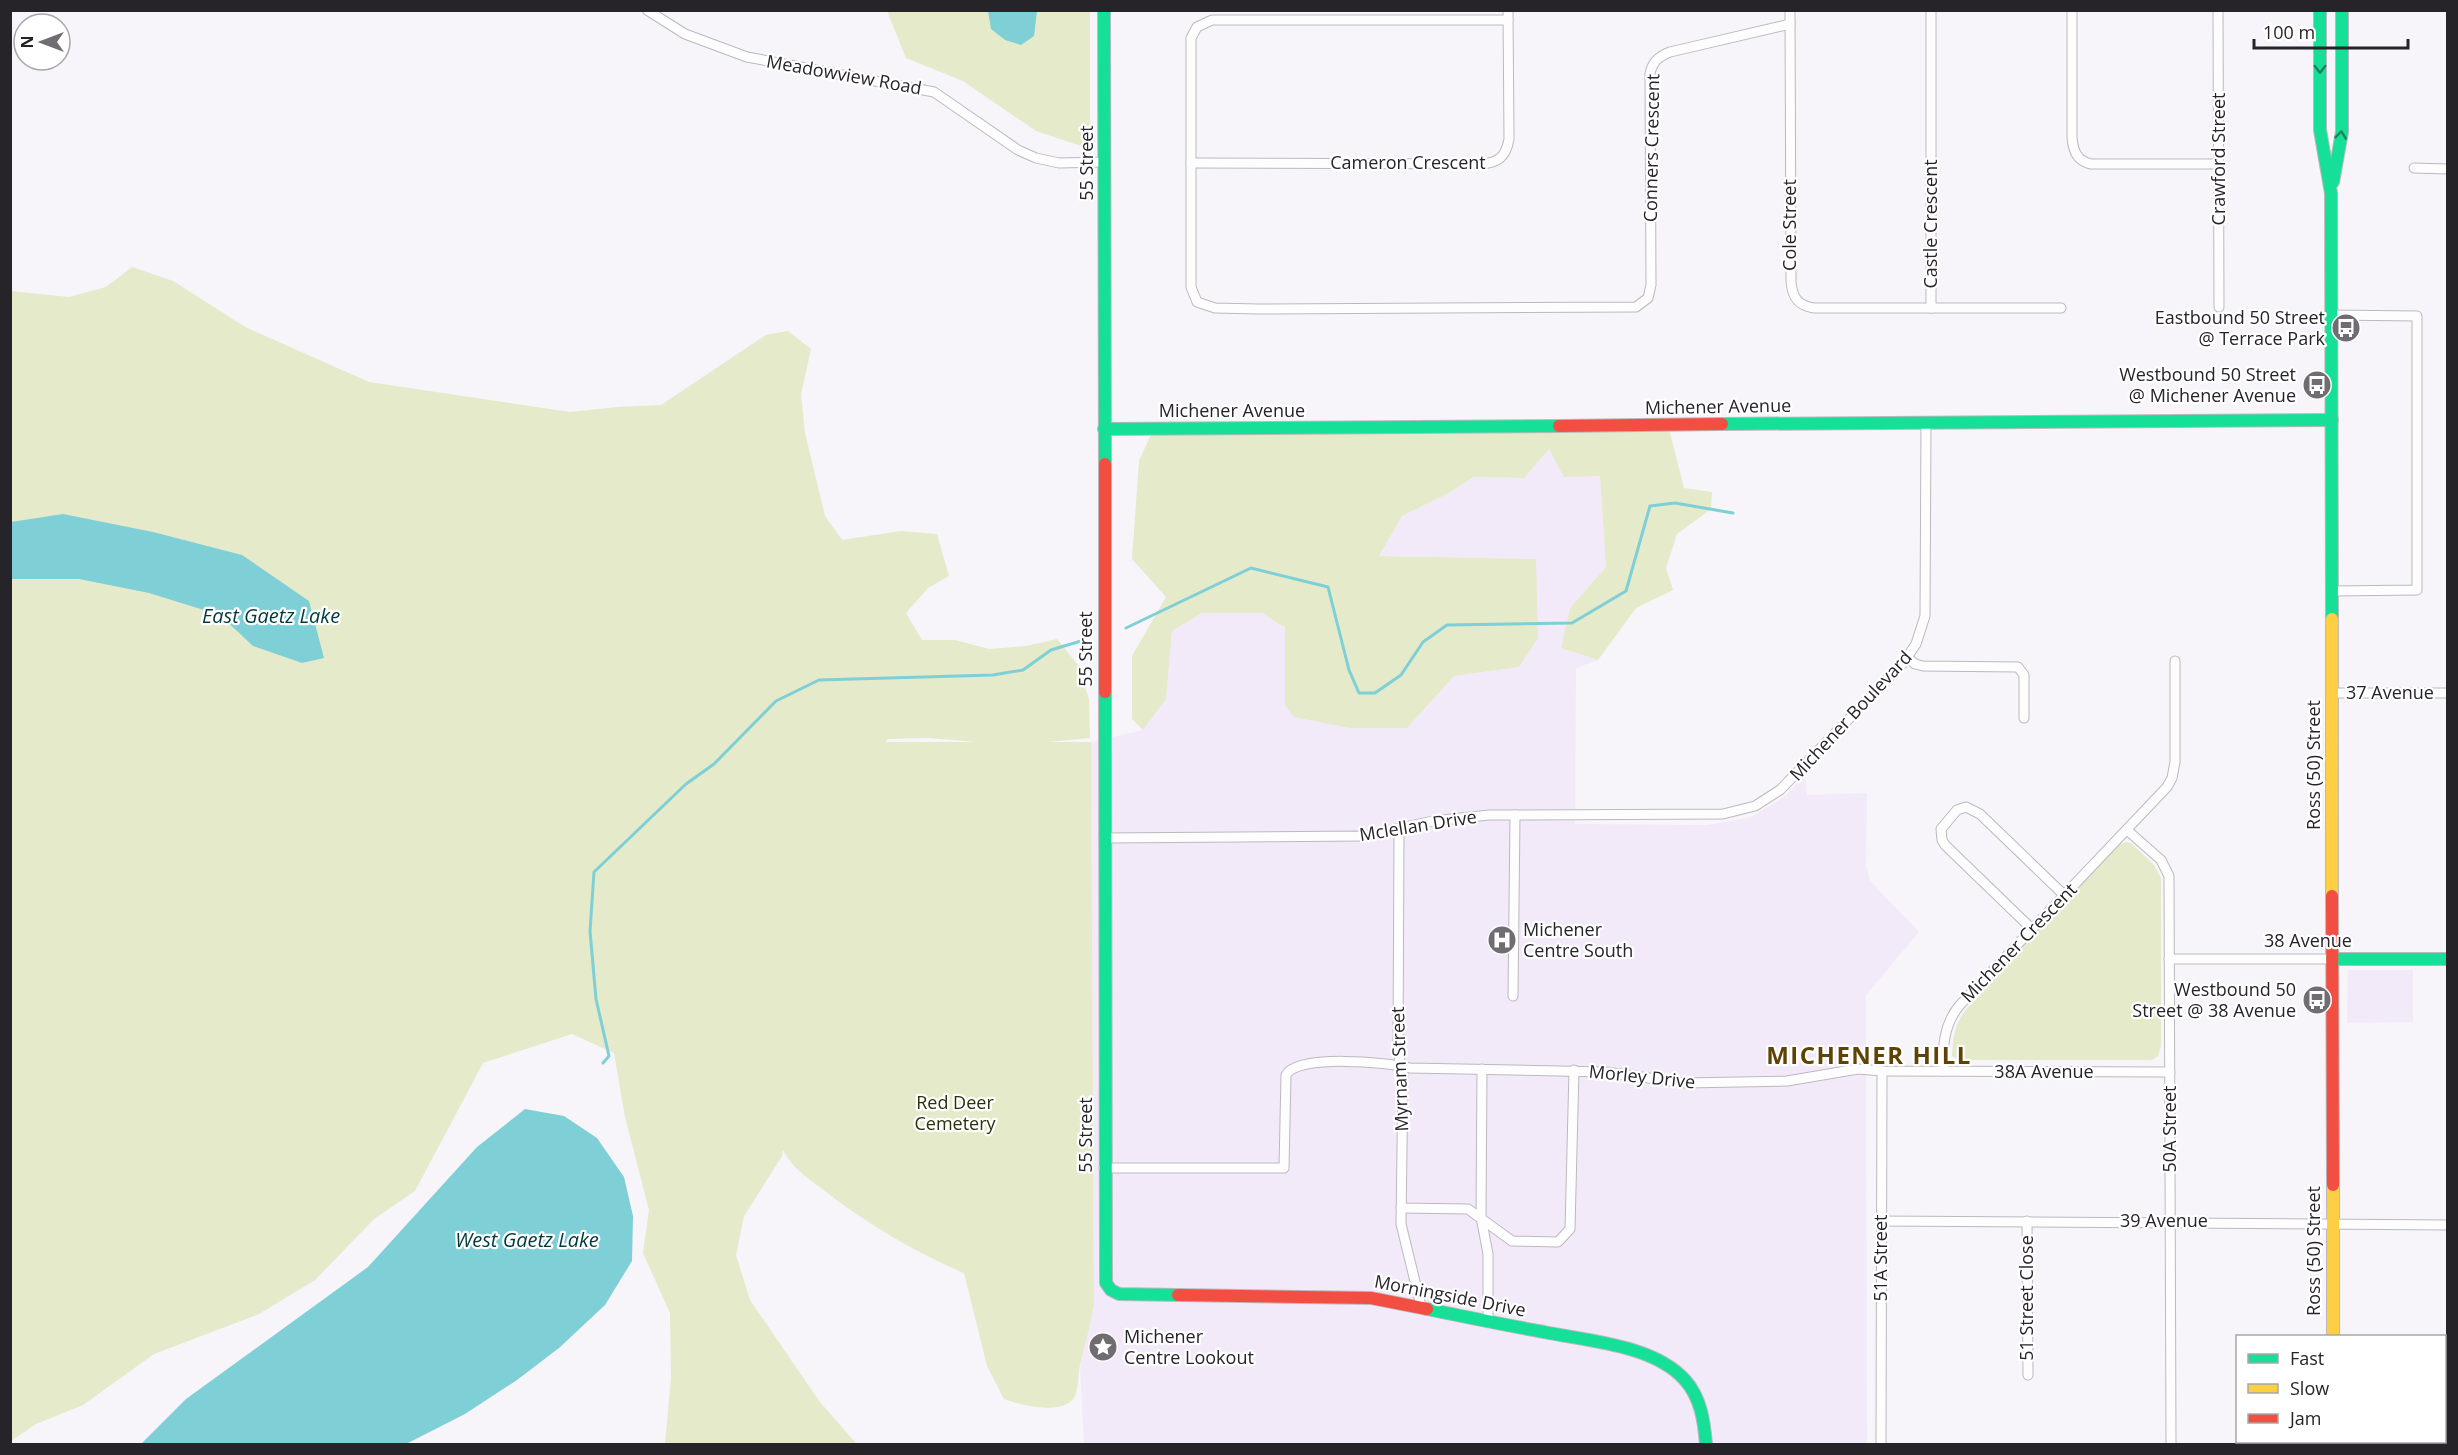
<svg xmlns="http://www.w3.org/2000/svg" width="2458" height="1455" viewBox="0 0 2458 1455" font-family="'Open Sans',sans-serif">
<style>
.built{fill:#f3eaf9}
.green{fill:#e5eacb;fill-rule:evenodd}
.water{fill:#7ecfd6}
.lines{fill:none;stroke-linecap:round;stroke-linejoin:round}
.stream{stroke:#7ecfd6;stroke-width:3}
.street-casing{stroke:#bbb9be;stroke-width:11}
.fast-casing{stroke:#bbb9be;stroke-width:14}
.slow-casing{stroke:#bbb9be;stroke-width:14}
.jam-casing{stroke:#bbb9be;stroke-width:14}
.street{stroke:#fefdfe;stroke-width:9}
.fast{stroke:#16e098;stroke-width:12}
.slow{stroke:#ffcf43;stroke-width:12}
.jam{stroke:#f24e42;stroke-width:12}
.oneway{stroke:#1e8260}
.labels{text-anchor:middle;stroke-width:4.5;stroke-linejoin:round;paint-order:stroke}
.street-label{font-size:18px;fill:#262329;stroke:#fff}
.poi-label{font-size:18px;fill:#262329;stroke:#fff;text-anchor:end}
.park-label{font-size:18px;fill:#2c300d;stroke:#fff}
.water-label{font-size:20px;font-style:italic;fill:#013a3d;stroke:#fff}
.district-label{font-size:24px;font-weight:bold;letter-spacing:1.5px;fill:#5e4305;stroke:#fff}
</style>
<rect width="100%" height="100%" fill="#f7f4fa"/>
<g class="built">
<path d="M1549,448l51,27 6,92 -36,41 -9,40 37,12 -22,8 -1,156 132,1 42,-7 36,-21 20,-22 2,20 60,-2 -1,73 4,15 49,51 -53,63 1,449h-783l-4,-77 14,-62 -3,-563 52,-12 23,-31 6,-68 30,-18h61l22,16v76l122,23 47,-52 65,-9 17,-108 -157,-3 23,-40 45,-22 27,-17 50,1z"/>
<path d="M2348,970h65v52l-66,1z"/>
</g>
<g class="green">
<path d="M887,11h203v129l-3,8 -51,-17 -73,-50 -57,-23z"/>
<path d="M132,267l41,14 74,47 122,54 201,30 48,-5 43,-2 105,-70 22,-4 23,18 -10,45 4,39 20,83 17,24 59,-9 36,3 12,42 -21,12 -22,25 16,27h33l34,9 37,-3 31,-7 21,26 11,34 1,39 -43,4h44l3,563c-4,21 -9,40 -14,60 -2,9 -1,19 -4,28 -7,25 -55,12 -72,6l-17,-33 -23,-93c-52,-22 -98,-50 -142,-84 -14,-11 -32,-23 -39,-39l-1,6 -38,60 -8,39 14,45 69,101 36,41 -1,2h-189l6,-66 -1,-65 -27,-60 6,-43 -24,-93 -11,-64 -42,-19 -89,29 -68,128 -41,28 -59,61 -56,34 -105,40 -71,51 -47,19 -25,17v-1150l58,6 37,-10zM929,738l48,4h1h-93l3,-3z"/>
<path d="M1668,425l16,63 28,4 -1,17 -34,25 -11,34 7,22 -37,18 -38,52 -37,-12 9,-40 36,-41 -6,-91 -36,1 -15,-28 -25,29 -50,-1 -27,17 -45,22 -23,40 157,3 2,79 -19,29 -65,9 -47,52h-57l-56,-11 -9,-12v-77l-23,-15h-60l-30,18 -6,68 -23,31 -11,-11v-63l34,-59 -34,-38 7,-98 14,-31z"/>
<path d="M2126,842l5,1 23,22 7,13v168l-3,10 -6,4h-193l-7,-4c1,-18 2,-29 12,-44l151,-166z"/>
</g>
<g class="water">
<path d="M988,11h49l-3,25 -13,9 -16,-5 -14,-11z"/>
<path d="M63,514l90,18 89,23 67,46 15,57 -22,5 -49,-17 -33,-31 -71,-22 -70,-14h-68v-57z"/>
<path d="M525,1109l39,7 33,22 27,39 9,39 -1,45 -27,44 -46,43 -42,32 -52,34 -59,30h-265l45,-45 182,-132 109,-120z"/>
</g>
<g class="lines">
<g class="stream">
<path d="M1126,628l125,-60 77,19 21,83 10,23h16l26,-18 22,-33 24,-17 125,-2 54,-32 24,-85 25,-3 58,10"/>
<path d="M603,1063l6,-7 -13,-57 -6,-68 4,-59 92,-88 28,-20 62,-63 43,-21 174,-5 30,-5 28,-20 30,-9"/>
</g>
<g class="street-casing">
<g id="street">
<path d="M647,10l38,24 62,23 187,35 84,58 18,8 23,5 46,-1"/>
<path d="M1790,10l1,271c1,16 7,25 23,27h247"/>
<path d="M1931,10v298"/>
<path d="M2072,10v127c1,14 5,24 19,27h128"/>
<path d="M2218,10l1,297"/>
<path d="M1508,20h-296l-15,7 -6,11v249l6,15 18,6 43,1 378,-2 12,-9 3,-13 -1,-211c2,-12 9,-18 20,-22l120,-28"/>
<path d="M1191,163l290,1c17,-1 25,-7 28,-25l-1,-129"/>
<path d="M2414,168l34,1"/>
<path d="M2332,315l85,1v274l-85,1"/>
<path d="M1908,658l7,6 8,2 95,1 6,8v43"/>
<path d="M2332,693h116"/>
<path d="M1515,815l208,-1 32,-8 25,-16 123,-127 13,-19 9,-28 1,-193"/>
<path d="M1399,830l-1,221 5,24 -2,149 20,82"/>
<path d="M2127,830l34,30 8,16 2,568"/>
<path d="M1104,838l260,-2 69,-15 56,-6h26l-2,181"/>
<path d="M2032,929l-87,-84 -3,-5 -1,-11 16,-19 9,-3 14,7 84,81"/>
<path d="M2169,959h163"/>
<path d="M1482,1069l-1,148 7,37v67"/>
<path d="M1943,1071c0,-24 0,-45 16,-65l208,-219 5,-9 3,-16v-101"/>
<path d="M1104,1168h180l2,-93c11,-21 102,-13 124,-7l196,4 79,11 102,-2 71,-12 24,2 288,1"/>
<path d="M1401,1208l67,1 44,32 46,1 12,-13 4,-159"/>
<path d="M1881,1221l567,4"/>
<path d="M2027,1221l1,154"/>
<path d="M1881,1444l1,-373"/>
</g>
</g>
<g class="fast-casing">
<g id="fast">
<path d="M1104,10l1,454"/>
<path d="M2320,10v120l11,63 1,426"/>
<path d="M2333,182l9,-50v-122"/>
<path d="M1722,424l610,-4"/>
<path d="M1104,429l455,-3"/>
<path d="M1105,692l1,591 5,7 8,4 59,1"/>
<path d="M2332,959h116"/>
<path d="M1427,1309c39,8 78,16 117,23 44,9 110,13 141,48 16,18 19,41 21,64"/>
<path d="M2334,1442v2"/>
</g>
</g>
<g class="slow-casing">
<g id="slow">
<path d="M2332,619v277"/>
<path d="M2333,1185v151"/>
</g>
</g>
<g class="jam-casing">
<g id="jam">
<path d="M1559,426l163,-2"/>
<path d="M1105,464v228"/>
<path d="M2332,896l1,289"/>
<path d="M1178,1295l193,3 56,11"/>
</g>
</g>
<use href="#street" class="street"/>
<use href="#fast" class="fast"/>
<use href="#slow" class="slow"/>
<use href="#jam" class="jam"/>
</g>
<defs><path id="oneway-chevron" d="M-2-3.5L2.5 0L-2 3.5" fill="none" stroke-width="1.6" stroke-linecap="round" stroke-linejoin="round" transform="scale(1.5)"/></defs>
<g class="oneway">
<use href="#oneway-chevron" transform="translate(2320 69) rotate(90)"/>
<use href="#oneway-chevron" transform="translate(2341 135) rotate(-84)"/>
</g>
<defs>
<g id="bus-disc" transform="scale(1.5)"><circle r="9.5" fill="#6f6c72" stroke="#fff"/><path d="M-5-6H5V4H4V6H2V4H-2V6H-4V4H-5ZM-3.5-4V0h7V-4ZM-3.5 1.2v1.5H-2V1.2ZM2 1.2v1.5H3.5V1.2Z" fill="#fff"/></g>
<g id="hospital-disc" transform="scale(1.5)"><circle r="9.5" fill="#6f6c72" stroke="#fff"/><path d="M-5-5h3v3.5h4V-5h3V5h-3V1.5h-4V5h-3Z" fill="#fff"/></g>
<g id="sight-disc" transform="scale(1.5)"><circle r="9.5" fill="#6f6c72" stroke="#fff"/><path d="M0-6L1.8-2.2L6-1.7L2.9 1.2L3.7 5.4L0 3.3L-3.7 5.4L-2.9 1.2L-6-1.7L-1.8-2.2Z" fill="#fff"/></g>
</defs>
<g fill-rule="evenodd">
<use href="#bus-disc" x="2346" y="328"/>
<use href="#bus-disc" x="2317" y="385"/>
<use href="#hospital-disc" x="1502" y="940"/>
<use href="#bus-disc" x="2317" y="1000"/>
<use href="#sight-disc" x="1103" y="1347"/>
</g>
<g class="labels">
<g class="street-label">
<text transform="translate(844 75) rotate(10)" y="6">Meadowview Road</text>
<text transform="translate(1652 148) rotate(-89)" y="6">Conners Crescent</text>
<text transform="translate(2219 159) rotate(-90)" y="6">Crawford Street</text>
<text transform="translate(1087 163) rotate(-90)" y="6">55 Street</text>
<text x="1408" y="169">Cameron Crescent</text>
<text transform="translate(1931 224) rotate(-90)" y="6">Castle Crescent</text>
<text transform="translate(1790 225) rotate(-90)" y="6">Cole Street</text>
<text transform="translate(1718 407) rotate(-1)" y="6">Michener Avenue</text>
<text x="1232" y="417">Michener Avenue</text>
<text transform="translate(1086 649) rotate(-90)" y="6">55 Street</text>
<text x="2390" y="699">37 Avenue</text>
<text transform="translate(1851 716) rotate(-47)" y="6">Michener Boulevard</text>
<text transform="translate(2314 765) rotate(-90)" y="6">Ross (50) Street</text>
<text transform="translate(1418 826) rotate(-9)" y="6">Mclellan Drive</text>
<text x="2308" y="947">38 Avenue</text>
<text transform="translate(2019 943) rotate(-46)" y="6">Michener Crescent</text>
<text transform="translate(1400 1069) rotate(-92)" y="6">Myrnam Street</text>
<text x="2044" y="1078">38A Avenue</text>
<text transform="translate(1642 1077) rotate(6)" y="6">Morley Drive</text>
<text transform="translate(2170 1129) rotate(-90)" y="6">50A Street</text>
<text transform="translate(1086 1135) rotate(-90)" y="6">55 Street</text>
<text x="2164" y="1227">39 Avenue</text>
<text transform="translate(2314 1251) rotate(-90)" y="6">Ross (50) Street</text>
<text transform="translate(1881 1258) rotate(-90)" y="6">51A Street</text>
<text transform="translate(1450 1296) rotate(11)" y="6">Morningside Drive</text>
<text transform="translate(2027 1298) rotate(-90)" y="6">51 Street Close</text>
</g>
<g class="poi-label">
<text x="2325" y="324">Eastbound 50 Street<tspan x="2325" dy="21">@ Terrace Park</tspan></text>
<text x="2296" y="381">Westbound 50 Street<tspan x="2296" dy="21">@ Michener Avenue</tspan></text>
<text x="1523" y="936" text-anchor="start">Michener<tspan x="1523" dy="21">Centre South</tspan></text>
<text x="2296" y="996">Westbound 50<tspan x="2296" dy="21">Street @ 38 Avenue</tspan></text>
<text x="1124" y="1343" text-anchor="start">Michener<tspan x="1124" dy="21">Centre Lookout</tspan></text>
</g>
<g class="park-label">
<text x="955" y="1109">Red Deer<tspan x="955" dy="21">Cemetery</tspan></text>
</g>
<g class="water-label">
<text x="271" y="623">East Gaetz Lake</text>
<text x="527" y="1247">West Gaetz Lake</text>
</g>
<g class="district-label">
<text x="1869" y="1064">MICHENER HILL</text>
</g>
</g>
<rect width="2458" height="1455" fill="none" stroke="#262329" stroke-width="24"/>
<rect x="2236" y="1335" width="210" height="108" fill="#ffffff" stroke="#a8a7a9" stroke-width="1.5"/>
<rect x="2248" y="1354" width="30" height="9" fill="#16e098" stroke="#a8a7a9" stroke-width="1.5"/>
<text x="2290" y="1365" font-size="18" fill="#262329">Fast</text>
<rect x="2248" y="1384" width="30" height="9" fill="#ffcf43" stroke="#a8a7a9" stroke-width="1.5"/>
<text x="2290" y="1395" font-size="18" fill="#262329">Slow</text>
<rect x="2248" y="1414" width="30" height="9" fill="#f24e42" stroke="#a8a7a9" stroke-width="1.5"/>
<text x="2290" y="1425" font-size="18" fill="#262329">Jam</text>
<g transform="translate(42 42) rotate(270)"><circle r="28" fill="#ffffff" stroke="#a8a7a9" stroke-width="1.5"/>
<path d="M0-4.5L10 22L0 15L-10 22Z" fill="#6f6c72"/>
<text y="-9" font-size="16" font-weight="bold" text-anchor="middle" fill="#262329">N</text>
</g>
<path d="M2254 39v9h154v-9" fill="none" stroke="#262329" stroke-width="3"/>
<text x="2263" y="39" font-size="18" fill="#262329" stroke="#ffffff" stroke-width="4.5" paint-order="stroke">100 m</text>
</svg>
